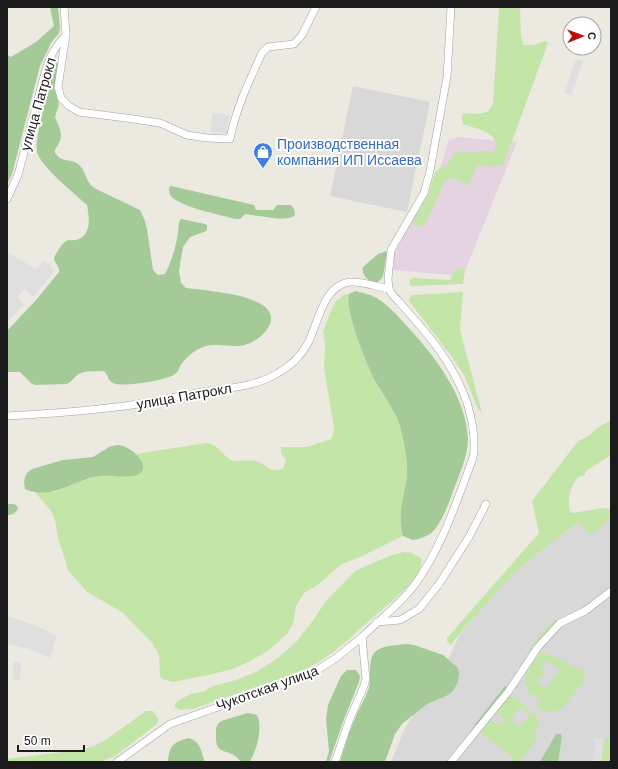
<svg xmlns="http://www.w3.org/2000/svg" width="618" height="769" viewBox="0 0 618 769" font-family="Helvetica,sans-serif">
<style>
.residential{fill:#d9d8d8}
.industrial{fill:#e5d3e1}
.grass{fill:#c4e5a8;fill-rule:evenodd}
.forest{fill:#a4ca97}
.parking{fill:#dfdfdf}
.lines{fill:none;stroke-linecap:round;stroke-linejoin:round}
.minor-casing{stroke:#a2a2a2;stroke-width:8}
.minor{stroke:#fff;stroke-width:7}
.labels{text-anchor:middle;stroke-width:4;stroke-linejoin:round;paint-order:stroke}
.street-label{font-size:14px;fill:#1b1b1b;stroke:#fff}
.shop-label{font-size:14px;fill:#366cbe;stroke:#fff;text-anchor:start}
</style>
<rect width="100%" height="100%" fill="#ece9e1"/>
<g class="residential">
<path d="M353,86l77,16 -23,110 -77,-16z"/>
<path d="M611,518v244h-220l13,-32 42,-66 14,-30 33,-39 22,-23 63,-50 13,12z"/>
</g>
<path class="industrial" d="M458,137l59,5 -54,134 -70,-6 1,-13 11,-25 30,-49 14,-43z"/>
<g class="grass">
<path d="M499,7h21l1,30 3,8h10l11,-4 3,2 -45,123 -4,-1c-8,3 -13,2 -21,-1l-9,21 -16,-7 -8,3 -21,46 -10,-2 -1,-4 15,-26 7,-23 5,-4 6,-1 7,-12 5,-4 18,2 6,-2h11c12,-17 -19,-23 -30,-27 -1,-4 -2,-7 1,-11 12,1 25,4 29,-10z"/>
<path d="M456,268l9,2 -2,14 -50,2 -3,-1v-5l3,-2 37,2z"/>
<path d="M463,292l-3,38 22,83 -4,-4 -14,-34 -12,-18 -43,-56 1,-5 3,-1z"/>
<path d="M349,294c-5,15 17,68 24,83 8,15 20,30 26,46 3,10 9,36 8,48 -1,26 -11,38 -4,65l-43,21 -18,7 -9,7 -14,13 -15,9 -8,13 -3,18 -6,10 -18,16 -19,11 -17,8 -25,6 -35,7 -11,-3 -2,-2 -1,-22 -7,-12 -30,-31 -35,-20 -20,-23 -1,-7 -7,-20 -4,-22 -3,-8 -17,-20h19l28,-11 17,-5h29l13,-17 -5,-5 70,-11c13,1 16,13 27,18 7,0 16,-1 23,0 13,4 9,11 27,8l3,-8 -5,-8v-6h26l24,-8 2,-4 1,-8 -10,-58 1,-25 -2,-12 7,-19 6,-12 8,-6z"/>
<path d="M611,420v35l-25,16 -2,5 -6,1c-8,10 -11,22 -8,35l3,1 30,-5 8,1v9l-20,17 -13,-13 -63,50 -53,59 -11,14 -4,-4v-3l92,-105 -7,-32 46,-60 12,-6 7,-7z"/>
<path d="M404,552l8,1 9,5c6,19 -38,50 -50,61 -20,18 -39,37 -63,49 -13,7 -28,11 -43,16 -24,8 -48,17 -72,25l-14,1 -5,-4 3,-5 14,-7 14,-3 5,-4 26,-7 20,-8 22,-14 19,-17 17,-22 12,-18 29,-30 34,-15z"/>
<path d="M555,619l2,2 -22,25h-3v-2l19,-21z"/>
<path d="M541,652l12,4 22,12 8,2 1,9 -2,5 -21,25c-8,2 -19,6 -24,-2l3,-8 -6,-4h-4l-5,-14v-6l14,-22zM547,660l13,9 -14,20 -7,-5 -1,-2 6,-10 -2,-5z"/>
<path d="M509,696l12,6 19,18 -5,12 2,6 -17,24h-8v-6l-29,-21c-3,-6 2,-12 7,-15l9,5 5,-4v-3l-6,-5 -1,-4zM520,707l9,7v2l-9,11 -10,-7z"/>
<path d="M146,711h7c3,5 8,8 3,14l-41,31 -14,6h-94v-3l72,-9 15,-4 10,-5z"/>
<path d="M604,739h7v23h-10z"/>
</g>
<g class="forest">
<path d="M50,7h8l2,20 -1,6 -8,10 -11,23 -28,108 -5,10v-129l4,2 25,-15 18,-16z"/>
<path d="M55,61l4,3 -4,25 4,15 -4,13 5,12 1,7 -1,5 -5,9v3c2,2 4,5 7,6 6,2 11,1 16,5 8,6 7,17 16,24l46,22 5,11 2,8 6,41 5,5 7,-1c8,-15 13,-34 14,-52l2,-3 24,5 2,1v4l-1,2 -16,6 -7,10 -4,24 2,12 5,5c18,3 95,6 84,36 -4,10 -14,17 -25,21 -12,3 -27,-2 -39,1 -12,4 -19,10 -26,20 -1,3 -2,6 -5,8 -7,6 -53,14 -62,9 -5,-2 -5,-8 -9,-12 -9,1 -20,-2 -28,5 -3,3 -5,6 -9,8l-32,1 -4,-2 -11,-11h-13v-41l29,-31 23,-28c1,-6 -5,-9 -5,-14 1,-3 3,-6 5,-9 10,-14 8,-6 20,-10 13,-5 10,-24 8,-34 -12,-11 -46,-38 -50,-53 -1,-6 0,-12 1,-19l15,-70z"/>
<path d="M171,186l83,19 2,5h17l4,-5h14l3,4 1,6c-7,8 -39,0 -50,-1l-5,5h-5c-18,-5 -45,-10 -61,-20 -4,-3 -5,-6 -5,-11z"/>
<path d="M387,251l-4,26 -6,6c-8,-1 -16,-7 -14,-16l15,-13z"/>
<path d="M355,291c8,2 16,3 23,8 10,6 19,16 27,25 28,30 61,71 63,115 0,18 -10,38 -16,55 -4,11 -12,33 -22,40 -5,3 -11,5 -17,6l-10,-4c-7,-27 3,-39 4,-65 1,-12 -5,-38 -8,-48 -6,-16 -18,-31 -26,-46 -7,-15 -29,-68 -24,-83z"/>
<path d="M117,445c11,-1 36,19 22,29 -9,5 -29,1 -40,2 -26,4 -47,25 -74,13l-1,-7 1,-5 2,-4 5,-4 31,-9 30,-3 16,-10z"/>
<path d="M7,504c5,0 9,-1 11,4 -2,5 -5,7 -11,7z"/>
<path d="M407,644l7,1 29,10 15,13 1,5 -1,9 -5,9 -7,5 -19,8 -25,20 -7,10 -10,28h-45c4,-13 8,-28 14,-41 4,-11 11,-22 15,-33 2,-10 -1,-30 6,-36 7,-7 22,-7 32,-8z"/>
<path d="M347,670h9l4,6 -1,6 -15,37 -15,43h-3l3,-11 -3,-32 2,-14 13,-29z"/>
<path d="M505,686l3,2 -37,44 3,-6z"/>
<path d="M248,713l9,2c6,11 0,37 -8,47h-8c-11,-17 -27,-2 -25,-30 0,-5 1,-8 5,-11z"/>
<path d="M556,734h5l1,3 -4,25h-18z"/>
<path d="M189,738c12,4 12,13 16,24h-37c1,-16 5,-20 21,-24z"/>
</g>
<g class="parking">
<path d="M576,59l7,2 -12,34 -7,-3z"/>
<path d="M213,113l16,2 -2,19 -17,-2z"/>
<path d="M7,252l29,17 8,-9 11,10 -22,27 -8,-8 -8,8 7,8 -17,17z"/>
<path d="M7,616l30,10 20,10 -7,22 -20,-9 -23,-5z"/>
<path d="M14,662h7l-1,18 -7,-1z"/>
<path d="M595,738l9,1 -3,23h-9z"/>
</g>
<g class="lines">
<g class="minor-casing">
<g id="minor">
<path d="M64,7l2,28 -8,52 3,11 8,8 10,6 47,6 34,5 27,12 20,3 23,1c5,-28 20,-60 32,-86l6,-6 26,-3 8,-9 14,-28"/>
<path d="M7,199l11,-24 28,-106c5,-15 9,-22 20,-34"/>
<path d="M7,416c39,-2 79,-5 118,-10 26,-4 52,-9 77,-14 25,-4 54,-5 76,-19 13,-7 23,-17 30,-30 10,-19 15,-58 42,-61 13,-1 27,5 39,7"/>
<path d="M377,622l23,-2 19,-11 20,-25 30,-47 17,-33"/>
<path d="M362,637c17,-17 41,-35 54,-54 27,-38 41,-83 57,-125 3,-18 0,-35 -5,-52 -14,-45 -45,-77 -76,-112l-3,-5 -1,-10 3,-29 33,-57 6,-22 17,-94 4,-70"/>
<path d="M117,762l53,-38 141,-50 25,-16 26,-21 4,42 -2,7 -15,35 -14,41"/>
<path d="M451,762l57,-70 30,-45 22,-24 25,-12 26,-20"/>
</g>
</g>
<use href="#minor" class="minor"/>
</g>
<defs>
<g id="shop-pin" transform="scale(1)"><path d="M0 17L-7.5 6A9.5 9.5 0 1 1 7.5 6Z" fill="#3f7fe0" stroke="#fff"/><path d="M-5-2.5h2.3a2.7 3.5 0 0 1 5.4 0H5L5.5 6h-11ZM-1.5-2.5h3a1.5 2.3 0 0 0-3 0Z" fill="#fff"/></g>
</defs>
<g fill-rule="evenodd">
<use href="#shop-pin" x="263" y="152"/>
</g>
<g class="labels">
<g class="street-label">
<text transform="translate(38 104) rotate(-74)" y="5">улица Патрокл</text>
<text transform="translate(184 396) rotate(-10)" y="5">улица Патрокл</text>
<text transform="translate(267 688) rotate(-20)" y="5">Чукотская улица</text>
</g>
<g class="shop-label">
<text x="277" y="149">Производственная<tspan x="277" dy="16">компания ИП Иссаева</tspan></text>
</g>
</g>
<rect width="618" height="769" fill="none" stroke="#1b1b1b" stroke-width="16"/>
<g transform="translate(582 36) rotate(89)"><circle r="19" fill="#ffffff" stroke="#a4a4a4"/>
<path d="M0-3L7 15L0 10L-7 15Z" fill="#bd0f09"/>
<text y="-6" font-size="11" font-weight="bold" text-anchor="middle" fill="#1b1b1b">С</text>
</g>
<path d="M18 745v6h66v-6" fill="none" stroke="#1b1b1b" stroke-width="2"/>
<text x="24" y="745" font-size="12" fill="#1b1b1b" stroke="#ffffff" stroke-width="3" paint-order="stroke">50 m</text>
</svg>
